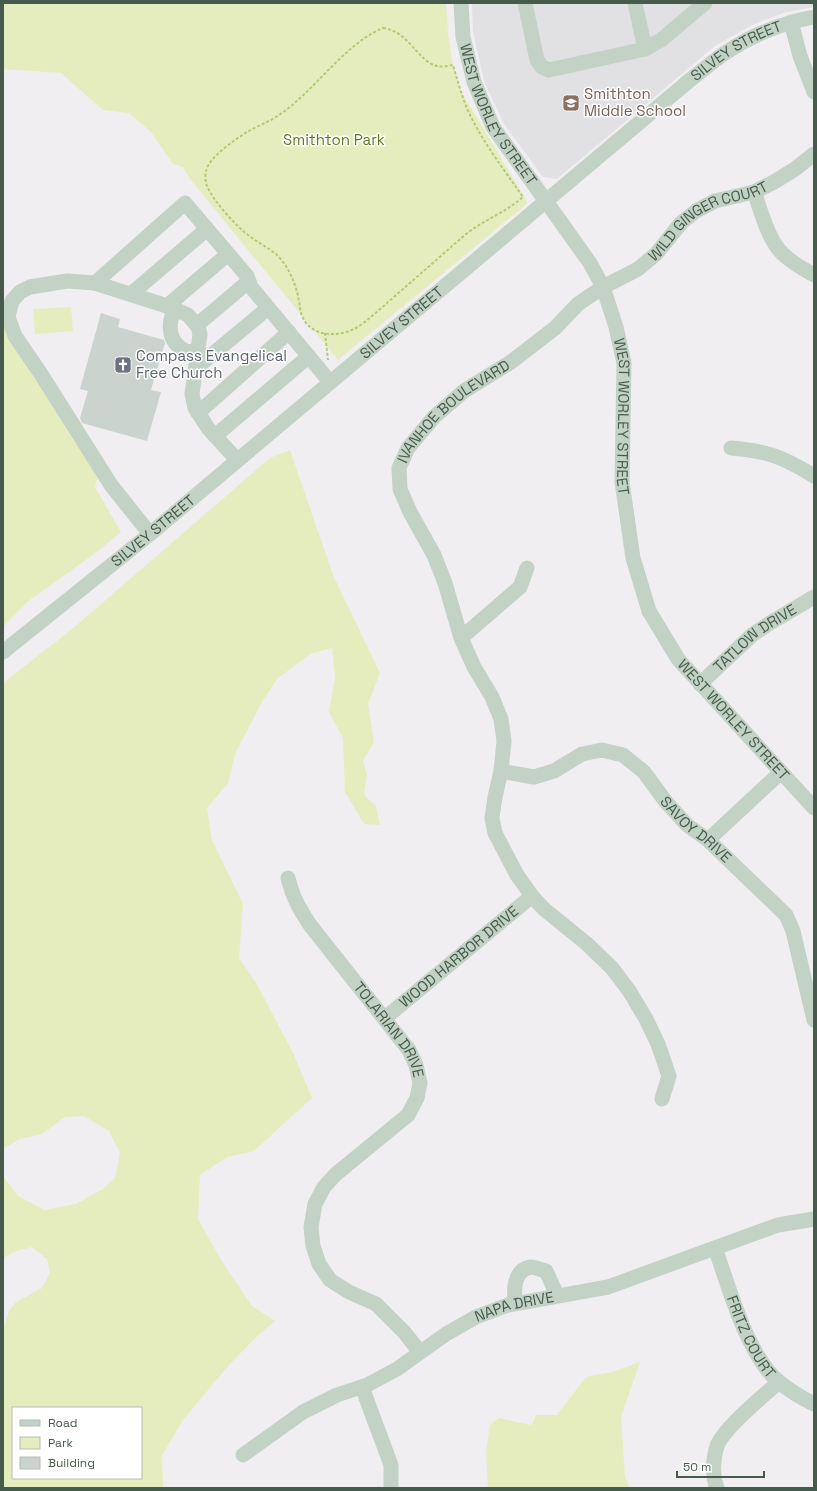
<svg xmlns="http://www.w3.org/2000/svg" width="817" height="1491" viewBox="0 0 817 1491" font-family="'Space Grotesk',sans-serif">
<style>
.education{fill:#e1e0e2}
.green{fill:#e5edbe;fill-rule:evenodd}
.building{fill:#cbd3cf}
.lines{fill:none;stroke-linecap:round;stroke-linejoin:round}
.path{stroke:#b2ca77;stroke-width:2;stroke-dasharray:3 2;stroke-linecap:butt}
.minor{stroke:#c2d3c6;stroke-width:15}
.labels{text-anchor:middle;stroke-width:3;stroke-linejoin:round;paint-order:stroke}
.street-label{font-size:15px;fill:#475b4c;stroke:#fff}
.education-label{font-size:15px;fill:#785e54;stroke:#fff;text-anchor:start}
.park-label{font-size:15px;fill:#5f7a1a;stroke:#fff}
.worship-label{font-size:15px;fill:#5b616d;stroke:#fff;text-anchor:start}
</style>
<rect width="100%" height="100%" fill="#f0eef1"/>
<path class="education" d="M472,3h342v4l-28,5 -36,14 -35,20 -158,133 -14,-2 -39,-53 -20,-43 -11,-50z"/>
<g class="green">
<path d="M3,3h443l2,29 4,29 9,30 67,112 -190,157 -148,-181 -7,-12 -10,-3 -22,-32 -22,-19 -26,-3 -42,-37 -58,-4z"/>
<path d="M71,307l2,24 -38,3 -2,-25z"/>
<path d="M3,325l97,143 -5,19 26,45 -27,22 -67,48 -24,25z"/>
<path d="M290,450l43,125 47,98 -12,31 6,38 -11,19 4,14 -3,20 12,11 4,19 -16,-1 -19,-32 -2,-54 -14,-26 6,-35 -3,-29 -22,6 -33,25 -15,23 -27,52 -7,29 -21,25 5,32 31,64 -4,54 19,28 36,69 18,43 -58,53 -27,6 -27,18 -2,44 23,41 31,46 23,15 -21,18 -25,26 -46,55 -21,35 1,33h-160v-159l6,-18 7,-9 26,-14 8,-16 -3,-13 -15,-12 -18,5 -11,6v-82l15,20 27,14 31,-6 27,-15 12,-11 5,-25 -11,-22 -25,-15 -19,1 -23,17 -22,5 -17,10v-466l68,-53 199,-172zM13,1408h128v70h-128z"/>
<path d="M640,1362l-19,55 4,60 5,11h-142l-2,-36 4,-27 9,-7 33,7 4,-10h21l29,-38 26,-5z"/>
</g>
<path class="building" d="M101,313l19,6 -2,8 46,13 1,3 -14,47 10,2 -14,49 -65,-18 -2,-5 8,-27 -8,-2z"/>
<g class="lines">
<g class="path">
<path d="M383,28c26,3 34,33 54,38 5,1 11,0 16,-1 4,14 8,28 13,41 14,33 37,62 57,91 -17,15 -39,23 -57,37l-95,83c-5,4 -11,9 -17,12 -16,8 -42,8 -51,-11 -3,-5 -3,-11 -4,-17 -3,-17 -10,-34 -22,-46 -11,-9 -24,-15 -35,-25 -9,-8 -29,-30 -34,-42 -3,-5 -3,-12 -2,-17 3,-14 30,-32 41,-39 10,-6 22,-10 32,-17 36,-24 65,-71 104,-87z"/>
<path d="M325,333l3,27"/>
</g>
<g class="minor">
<path id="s1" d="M461,3l2,34 11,45 19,45 97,136 13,24 13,40 8,36 -2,119 11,76 16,53 29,48 136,149"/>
<path d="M525,3l12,57 5,7 7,3 96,-21 -10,-46"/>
<path d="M791,22l9,34 14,36"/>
<path d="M645,49l16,-9 44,-37"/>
<path d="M754,192c7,19 14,48 29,62 9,9 20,15 31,21"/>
<path d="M95,283l-28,-2 -37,6 -10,5 -8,9 -4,16 7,19 26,38 70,111 39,49"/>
<path d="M131,294l76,-65"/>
<path d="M167,306l61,-52"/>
<path d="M175,309c-8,15 -7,34 11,42 4,1 9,1 13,1"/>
<path d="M197,325l52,-44"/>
<path d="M196,368l72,-60"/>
<path d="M198,413l91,-81"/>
<path d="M215,436l94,-80"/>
<path d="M731,448c37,3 52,9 83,28"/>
<path d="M237,460l-29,-32 -13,-20 -3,-14 8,-60 -2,-7 -10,-12 -18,-8 -75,-24 90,-80 62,73 4,11 79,95"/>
<path d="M461,638l59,-51 7,-19"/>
<path id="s2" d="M3,652l147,-118 540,-454c12,-9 23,-19 35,-27 27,-18 57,-30 89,-36"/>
<path id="s3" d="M700,684l52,-49 18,-12 44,-26"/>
<path id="s4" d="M501,771l33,6 20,-6 28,-17 20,-4 21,5 21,17 22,30 21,23 21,15 78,75 7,16 21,89"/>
<path d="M708,840l73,-68"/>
<path id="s5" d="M288,878c5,20 11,30 22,47l99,125 7,15 4,18 -3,15 -9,17 -72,59 -12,13 -9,17 -4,23 2,19 6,18 11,16 19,12 27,12 28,28 16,20"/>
<path id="s6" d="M385,1018l147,-122"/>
<path id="s7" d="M662,1099l7,-23 -11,-32 -12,-25 -16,-27 -18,-24 -25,-24 -43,-35 -12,-13 -15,-21 -22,-42 -3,-15 3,-21 6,-26 3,-30 -3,-22 -9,-22 -18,-30 -13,-29 -16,-55 -11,-28 -24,-43 -10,-23 -1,-21 9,-20 26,-31 30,-26 47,-29 44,-34 23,-24 25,-17 35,-18 18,-15 25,-31 15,-12 19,-10 39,-9 20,-10 21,-13 19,-15"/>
<path id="s8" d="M715,1248c14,39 28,92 54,124 12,14 29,24 45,32"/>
<path d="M515,1303c-1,-13 -2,-33 16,-36 4,0 11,3 15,4l11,24"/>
<path d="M362,1387l29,78v23"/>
<path id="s9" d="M243,1455l60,-43 34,-17 30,-10 30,-16 49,-35 30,-17 32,-12 100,-18 170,-62 36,-6"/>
<path d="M717,1488c-5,-12 -4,-30 0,-42 6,-17 47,-51 62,-64"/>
</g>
</g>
<defs>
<g id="school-square" transform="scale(0.9)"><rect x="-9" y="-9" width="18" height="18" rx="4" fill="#8d6e63" stroke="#fff"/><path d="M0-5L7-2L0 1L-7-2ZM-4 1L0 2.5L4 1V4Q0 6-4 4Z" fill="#fff"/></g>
<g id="church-square" transform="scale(0.9)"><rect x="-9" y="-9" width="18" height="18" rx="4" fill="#6b7280" stroke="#fff"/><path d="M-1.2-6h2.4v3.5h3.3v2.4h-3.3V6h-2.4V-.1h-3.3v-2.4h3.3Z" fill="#fff"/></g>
</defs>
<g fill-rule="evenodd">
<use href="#school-square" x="571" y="103"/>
<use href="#church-square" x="123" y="365"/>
</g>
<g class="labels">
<g class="street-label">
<text dy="5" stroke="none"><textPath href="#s2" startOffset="949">SILVEY STREET</textPath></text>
<text dy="5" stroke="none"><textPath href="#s1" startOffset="120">WEST WORLEY STREET</textPath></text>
<text dy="5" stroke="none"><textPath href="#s7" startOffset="1120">WILD GINGER COURT</textPath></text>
<text dy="5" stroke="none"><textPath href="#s2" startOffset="517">SILVEY STREET</textPath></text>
<text dy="5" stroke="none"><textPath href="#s7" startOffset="797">IVANHOE BOULEVARD</textPath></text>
<text dy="5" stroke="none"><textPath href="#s1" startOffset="456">WEST WORLEY STREET</textPath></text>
<text dy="5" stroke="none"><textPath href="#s2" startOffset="193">SILVEY STREET</textPath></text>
<text dy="5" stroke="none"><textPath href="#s3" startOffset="72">TATLOW DRIVE</textPath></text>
<text dy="5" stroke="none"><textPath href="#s1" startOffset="792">WEST WORLEY STREET</textPath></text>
<text dy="5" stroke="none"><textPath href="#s4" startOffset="234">SAVOY DRIVE</textPath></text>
<text dy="5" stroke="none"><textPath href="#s6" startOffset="96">WOOD HARBOR DRIVE</textPath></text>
<text dy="5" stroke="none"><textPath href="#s5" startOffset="184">TOLARIAN DRIVE</textPath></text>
<text dy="5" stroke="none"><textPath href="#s9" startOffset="312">NAPA DRIVE</textPath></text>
<text dy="5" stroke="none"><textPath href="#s8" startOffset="96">FRITZ COURT</textPath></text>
</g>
<g class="education-label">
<text x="584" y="99">Smithton<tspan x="584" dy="17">Middle School</tspan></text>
</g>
<g class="park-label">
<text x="334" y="145">Smithton Park</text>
</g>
<g class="worship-label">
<text x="136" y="361">Compass Evangelical<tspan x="136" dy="17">Free Church</tspan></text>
</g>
</g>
<rect width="817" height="1491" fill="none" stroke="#475b4c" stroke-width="8"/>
<rect x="12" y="1407" width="130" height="72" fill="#ffffff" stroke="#b5bdb7"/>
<rect x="20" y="1420" width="20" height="6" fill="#c2d3c6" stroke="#b5bdb7"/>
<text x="48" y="1427" font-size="12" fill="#475b4c">Road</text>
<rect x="20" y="1437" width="20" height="12" fill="#e5edbe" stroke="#b5bdb7"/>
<text x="48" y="1447" font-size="12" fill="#475b4c">Park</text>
<rect x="20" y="1457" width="20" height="12" fill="#cbd3cf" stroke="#b5bdb7"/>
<text x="48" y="1467" font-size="12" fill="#475b4c">Building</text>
<path d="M677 1471v6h87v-6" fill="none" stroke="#475b4c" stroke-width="2"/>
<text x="683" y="1471" font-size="12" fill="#475b4c" stroke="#ffffff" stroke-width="3" paint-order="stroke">50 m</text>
</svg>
